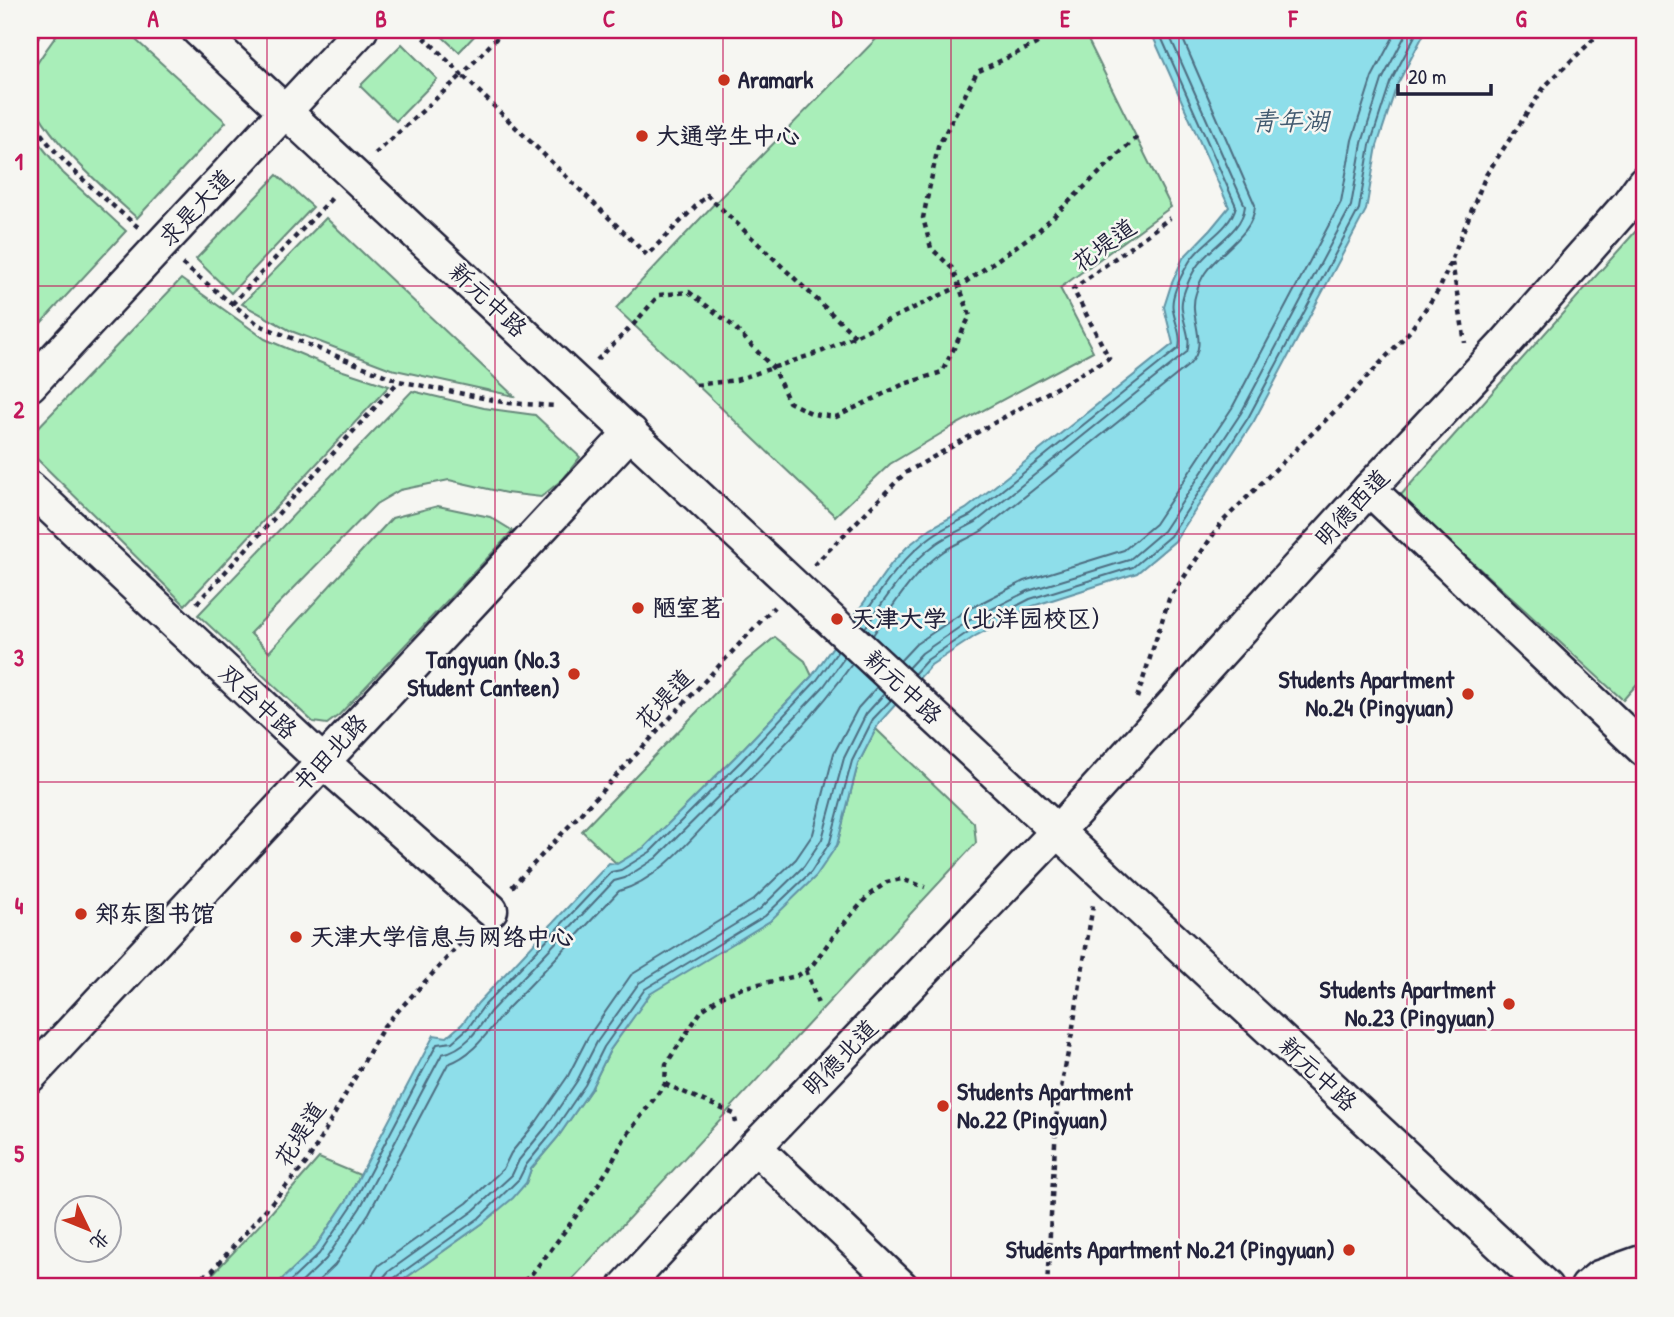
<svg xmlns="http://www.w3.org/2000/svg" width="1674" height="1317" viewBox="0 0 1674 1317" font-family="'Patrick Hand','LXGW WenKai TC',sans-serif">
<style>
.green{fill:#a9eeb9;stroke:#66887a;stroke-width:2}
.water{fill:#8edeea;stroke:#6393a4;stroke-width:2}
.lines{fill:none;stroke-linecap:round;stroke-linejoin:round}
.shore{stroke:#4d6d81;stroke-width:2}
.minor-casing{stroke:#22223b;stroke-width:37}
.path{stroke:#22223b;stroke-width:4.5;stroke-dasharray:5 5;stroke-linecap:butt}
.minor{stroke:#f6f6f2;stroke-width:32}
.grid{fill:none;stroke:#c2185b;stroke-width:2;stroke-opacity:0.55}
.poi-dot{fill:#c8321e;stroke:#f6f6f2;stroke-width:2.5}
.labels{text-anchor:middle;stroke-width:5;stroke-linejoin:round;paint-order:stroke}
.poi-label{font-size:24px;font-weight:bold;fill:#22223b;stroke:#f6f6f2;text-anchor:start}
.street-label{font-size:24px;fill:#22223b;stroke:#f6f6f2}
.water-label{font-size:26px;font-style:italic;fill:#425a70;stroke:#f6f6f2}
.neatline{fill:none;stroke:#c2185b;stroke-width:2.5}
.grid-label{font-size:23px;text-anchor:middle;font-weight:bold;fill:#c2185b}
</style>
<rect width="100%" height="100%" fill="#f6f6f2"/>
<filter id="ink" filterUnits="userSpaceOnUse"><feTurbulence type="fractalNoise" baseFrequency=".0143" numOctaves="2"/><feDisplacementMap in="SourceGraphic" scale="14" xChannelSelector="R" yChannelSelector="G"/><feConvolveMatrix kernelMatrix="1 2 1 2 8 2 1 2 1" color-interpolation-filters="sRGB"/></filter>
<g filter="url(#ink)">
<g class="green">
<path d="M60,30h65l101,92 -89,96c-27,-25 -122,-103 -106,-143 6,-15 20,-31 29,-45z"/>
<path d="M435,30h45l-21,22z"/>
<path d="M885,30h198l88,177 -111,81 33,63 -141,76 -62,37 -55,52 -219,-208 99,-105z"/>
<path d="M402,44l35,35 -41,42 -36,-35z"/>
<path d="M30,132l33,41 63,58 -96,104z"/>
<path d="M277,175l36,32 -82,86 -35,-34z"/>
<path d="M326,218l188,178 -123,-27 -100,-38 -49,-27z"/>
<path d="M1644,222v454l-21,24 -223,-204z"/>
<path d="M181,279l84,60 66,28 58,19 -204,219 -155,-153v-16z"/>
<path d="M412,391l72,17 51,7 45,42 -17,22 -22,18 -35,-4 -57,-13 -49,10 -24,14 -126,129 19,19 123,-134 46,-12 52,11 23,14 -174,184 -12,9 -14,-2 -115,-107z"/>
<path d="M775,637l30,24 7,15 -76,80 -91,91 -28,17 -35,-33 164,-170z"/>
<path d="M876,729l98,94 2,20 -411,444h-172l90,-64 43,-40 5,-14 27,-32 33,-48 19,-39 40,-57 120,-72 67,-76 21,-81z"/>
<path d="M319,1158l41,17 -13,25 -33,49 -40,38h-77l8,-5 65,-68z"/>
</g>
<path class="water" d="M1150,30h276l-29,55 -20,61 -11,64 -112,211 -79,120 -38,32 -104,33 -56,29 -46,30 -52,58 -21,41 -21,81 -21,31 -46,45 -120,73 -40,56 -19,39 -33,48 -27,32 -5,14 -13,15 -30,25 -90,64h-119l40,-38 33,-49 87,-165 13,2 15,-13 16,-21 131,-140 8,1 28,-17 91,-91 76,-80 79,-112 16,-17 24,-19 35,-19 207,-165 -9,-37 7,-22 12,-27 27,-28 19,-23z"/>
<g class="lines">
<g class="shore">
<path d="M859,622c22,-31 41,-63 73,-86 12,-9 26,-14 39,-21l208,-167c3,-13 -4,-25 -6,-38 -3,-13 8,-34 15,-46 11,-21 42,-33 48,-58l-78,-176"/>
<path d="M865,628c22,-31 41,-62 72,-85 11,-8 26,-14 39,-21l211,-170c5,-15 -4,-28 -5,-43 -2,-11 7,-30 13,-40 13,-22 47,-36 50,-63l-78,-176"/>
<path d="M873,635c21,-30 40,-63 71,-84 12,-8 27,-13 39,-21l206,-165c22,-22 -2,-47 7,-72 2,-6 5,-14 9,-20 14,-22 49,-38 50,-68l-76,-175"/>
<path d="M900,661l16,-17 49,-33 59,-30 100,-31 31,-26 77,-116 109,-206 11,-62 20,-63 25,-47"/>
<path d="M908,668l14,-15 48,-33 58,-29 101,-31 34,-29 78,-118 110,-207 11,-63 20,-63 26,-50"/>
<path d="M914,674l13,-14 47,-32 56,-29 103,-32 37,-31 78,-118 111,-209 11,-64 20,-62 28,-53"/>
<path d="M284,1287l35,-33 34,-50 84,-160 15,-2 16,-14 15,-21 128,-135 10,-2 29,-18 91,-91 76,-81 21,-29"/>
<path d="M297,1287l29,-28 34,-51 82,-154c23,-5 35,-23 48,-42l124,-131 11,-3 31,-20 92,-91 76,-81 21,-29"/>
<path d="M312,1287l23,-22 34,-52 79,-149c29,-10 42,-37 62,-58 37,-38 73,-77 109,-115 42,-12 73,-54 103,-84 46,-45 93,-90 130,-143"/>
<path d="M371,1287l2,-13 6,-9 88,-62 36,-34 8,-16 26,-32 31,-45 20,-39 43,-62 122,-75 43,-41 17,-25 21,-81 24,-45 19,-21"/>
<path d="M381,1287l2,-9 5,-6 85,-61 39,-36 7,-15 27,-33 31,-46 20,-39 42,-59 121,-74 44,-43 18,-27 22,-81 22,-44 18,-20"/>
<path d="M390,1287l3,-8 86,-61 40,-39 7,-14 27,-33 32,-47 19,-38 41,-58 120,-73 46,-44 19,-30 22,-81 21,-42 18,-19"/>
</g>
<g class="minor-casing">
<g id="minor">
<path d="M198,30l1348,1257"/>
<path d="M30,385l331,-355"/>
<path d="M30,488l292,273 169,149"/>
<path d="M1369,489l275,261"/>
<path d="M30,1076l601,-644"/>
<path d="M755,1147l147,140"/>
<path d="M625,1287l130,-140 312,-326 302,-332 134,-143 125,-142 16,-22"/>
<path d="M1587,1287l12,-10 45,-16"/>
</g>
</g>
<g class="path">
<path d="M417,30l45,45 42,-45"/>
<path d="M30,49l12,-19"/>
<path d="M30,117c26,44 70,77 108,110"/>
<path d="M375,154l87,-79 185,180 60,-60 148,141"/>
<path d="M1452,262l13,81"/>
<path d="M182,264l77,61 140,56 109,22 48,3"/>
<path d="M232,304l100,-106"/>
<path d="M597,360l36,-35 26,-30 30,-3 44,34 40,42 16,34 24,12 23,3 68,-33 38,-12 28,-56 -17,-47 -22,-21 -8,-30 15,-71 39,-75 59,-28 13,-14"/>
<path d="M696,385l40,-5 87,-29 137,-65 78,-55 99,-94"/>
<path d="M814,565l91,-92 204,-115 -36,-69 97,-71"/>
<path d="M197,603l202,-222"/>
<path d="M1137,698l32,-99 53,-77 123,-121 65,-70 30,-43 46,-113 59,-89 58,-56"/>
<path d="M512,887l262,-280"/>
<path d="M806,970l13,37"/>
<path d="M665,1084l69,30 2,9"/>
<path d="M186,1287l26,-16 96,-110 76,-135 87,-94"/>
<path d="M516,1287l13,-10 21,-26 37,-50 22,-33 15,-29 41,-55 1,-20 36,-54 20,-14 23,-9 52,-11 14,-9 27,-37 31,-35 18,-13 14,-3 24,8"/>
<path d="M1047,1287l10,-179 15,-75 21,-128"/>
</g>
<use href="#minor" class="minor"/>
</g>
</g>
<path class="grid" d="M267,30v1257M495,30v1257M723,30v1257M951,30v1257M1179,30v1257M1407,30v1257M30,286h1614M30,534h1614M30,782h1614M30,1030h1614"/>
<g class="poi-dot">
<circle cx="724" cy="80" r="7"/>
<circle cx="642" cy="136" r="7"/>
<circle cx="638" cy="608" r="7"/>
<circle cx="837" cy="619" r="7"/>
<circle cx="574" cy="674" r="7"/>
<circle cx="1468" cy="694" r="7"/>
<circle cx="81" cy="914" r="7"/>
<circle cx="296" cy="937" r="7"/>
<circle cx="1509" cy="1004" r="7"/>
<circle cx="943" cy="1106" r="7"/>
<circle cx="1349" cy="1250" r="7"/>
</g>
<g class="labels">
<g class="poi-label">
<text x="738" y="88">Aramark</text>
<text x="656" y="144">大通学生中心</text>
<text x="652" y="616">陋室茗</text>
<text x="851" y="627">天津大学（北洋园校区）</text>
<text x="560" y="668" text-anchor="end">Tangyuan (No.3<tspan x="560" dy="28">Student Canteen)</tspan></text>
<text x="1454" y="688" text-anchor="end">Students Apartment<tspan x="1454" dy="28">No.24 (Pingyuan)</tspan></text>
<text x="95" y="922">郑东图书馆</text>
<text x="310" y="945">天津大学信息与网络中心</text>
<text x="1495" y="998" text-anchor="end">Students Apartment<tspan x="1495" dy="28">No.23 (Pingyuan)</tspan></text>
<text x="957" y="1100">Students Apartment<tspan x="957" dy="28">No.22 (Pingyuan)</tspan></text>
<text x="1335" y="1258" text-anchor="end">Students Apartment No.21 (Pingyuan)</text>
</g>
<g class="street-label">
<text transform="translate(196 208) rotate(-47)" y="8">求是大道</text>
<text transform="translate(1104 245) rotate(-36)" y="8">花堤道</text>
<text transform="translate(488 300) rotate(43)" y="8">新元中路</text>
<text transform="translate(1352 508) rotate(-47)" y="8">明德西道</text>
<text transform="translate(903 687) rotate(43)" y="8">新元中路</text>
<text transform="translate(664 699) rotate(-47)" y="8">花堤道</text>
<text transform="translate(258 702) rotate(43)" y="8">双台中路</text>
<text transform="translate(330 753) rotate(-47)" y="8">书田北路</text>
<text transform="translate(840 1058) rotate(-46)" y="8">明德北道</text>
<text transform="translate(1318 1074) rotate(43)" y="8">新元中路</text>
<text transform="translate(300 1134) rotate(-57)" y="8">花堤道</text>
</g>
<g class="water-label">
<text x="1290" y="130">青年湖</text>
</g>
</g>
<rect width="1674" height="1317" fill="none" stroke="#f6f6f2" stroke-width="77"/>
<g transform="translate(88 1229) rotate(133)"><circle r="33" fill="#f6f6f2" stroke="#a1a1a9" stroke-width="2"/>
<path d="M0-5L12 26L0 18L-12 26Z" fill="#c8321e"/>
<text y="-10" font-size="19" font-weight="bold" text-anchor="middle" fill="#22223b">北</text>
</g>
<path d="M1398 84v10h93v-10" fill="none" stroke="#22223b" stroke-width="3.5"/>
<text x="1408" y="84" font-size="21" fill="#22223b" stroke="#f6f6f2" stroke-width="5" paint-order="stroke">20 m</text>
<rect x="38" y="38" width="1598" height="1240" class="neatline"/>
<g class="grid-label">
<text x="153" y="27">A</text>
<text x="381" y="27">B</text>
<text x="609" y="27">C</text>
<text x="837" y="27">D</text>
<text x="1065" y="27">E</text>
<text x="1293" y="27">F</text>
<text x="1521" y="27">G</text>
<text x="19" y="170">1</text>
<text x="19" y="418">2</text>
<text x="19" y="666">3</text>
<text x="19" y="914">4</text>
<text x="19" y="1162">5</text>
</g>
</svg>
